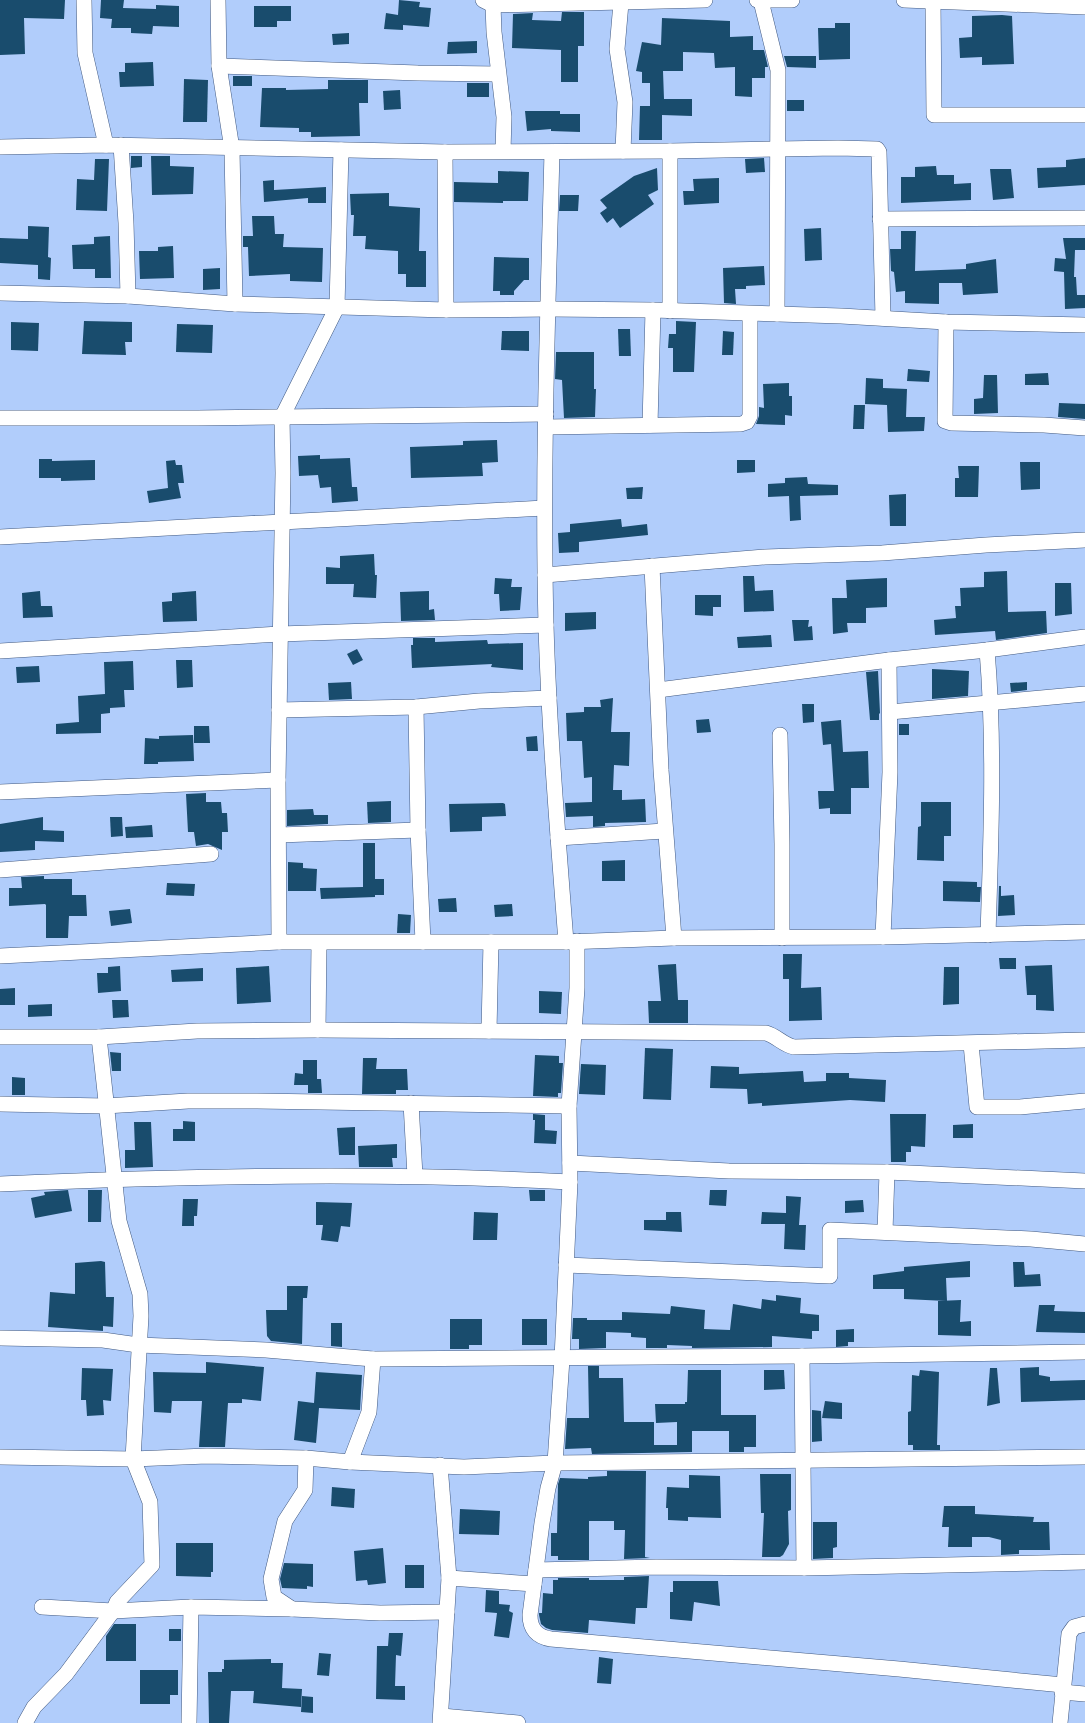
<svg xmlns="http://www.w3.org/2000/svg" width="1085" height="1723" viewBox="0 0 1085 1723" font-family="'Roboto Condensed',sans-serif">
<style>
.building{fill:#194c6d}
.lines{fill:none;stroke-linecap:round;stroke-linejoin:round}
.street-casing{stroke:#415981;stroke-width:16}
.street{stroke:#fff;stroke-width:15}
</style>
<rect width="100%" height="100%" fill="#b1cdfb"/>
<g class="building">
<path d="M0,0h65l-1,19 -40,-1 1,36 -25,1z"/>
<path d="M101,0h23l-1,8 33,1v-4l23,1v21l-26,-1 -1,8 -21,-1v-5h-20l1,-9 -12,-1z"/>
<path d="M399,0l21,2 -1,5 12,1 -2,19 -26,-2v5l-19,-1 2,-16 12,2z"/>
<path d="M254,6h37v15h-14v6h-23z"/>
<path d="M562,12h22v34h-6v36h-17v-32l-49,-2 1,-34 20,-1 -1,7 29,1z"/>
<path d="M1002,15l10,1 2,48 -32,1v-8l-22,1 -1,-20 13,-1v-21z"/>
<path d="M662,18l68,3v16l23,-1v14h11l4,17h-3v11h-13v19l-17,-1v-29l-20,1 -1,-15 -31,-1v19h-20l1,28h28v17l-30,-1v25h-23l1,-34h10v-23h-8v-11l-6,-1 6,-29 19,3z"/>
<path d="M835,23h15v36l-31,1 -1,-32h17z"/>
<path d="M349,33v11l-16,1 -1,-11z"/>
<path d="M477,41v12l-30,1 1,-12z"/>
<path d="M784,56h32v12l-29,-1z"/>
<path d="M153,62l1,24 -34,1 -1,-15h6v-9z"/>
<rect x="233" y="76" width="19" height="10"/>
<path d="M184,79l24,1 -1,42h-24z"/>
<path d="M328,80h40v23h-9l1,33 -49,1v-5h-12v-4l-39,-1 2,-39h24v2l42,-1z"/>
<rect x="467" y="83" width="22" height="14"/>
<path d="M400,90l1,19 -17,1 -1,-19z"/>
<rect x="787" y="100" width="17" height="11"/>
<path d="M525,111h35v3h20v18l-29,-1v-2l-24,2z"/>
<path d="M131,156h11v11l-11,1z"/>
<path d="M151,156h19v10l24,1 -1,27 -41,1z"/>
<path d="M764,158l1,14 -19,1 -1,-14z"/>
<path d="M1085,158v27l-47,3 -1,-20 29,-1v-7z"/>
<path d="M95,159h14l-2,52 -31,-1 1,-31 17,1z"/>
<path d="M936,166l1,9h17v9l17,-1v17l-70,3v-26h14v-10z"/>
<path d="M657,168l1,22 -10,5 6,9 -34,24 -7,-10 -6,5 -7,-10 7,-5 -7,-8 34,-24z"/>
<path d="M990,169h21l3,29 -21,2z"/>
<path d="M498,171l31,1 -1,29h-25v2l-49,-1v-20l44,1z"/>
<path d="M719,178v25l-35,2 -1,-14h11l-1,-12z"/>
<path d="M274,180v10l52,-3v16h-18v-5l-44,4 -1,-21z"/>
<path d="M389,193v13l31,2 -1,43h7v36h-20v-13h-8v-23l-33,-2 1,-13h-13l1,-21h-3l-1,-21z"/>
<path d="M560,195h19l-1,16h-19z"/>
<path d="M252,216h22l1,18h9l-1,13 40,1 -1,34 -32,-1v-7l-41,2 -1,-29h-5v-11h10z"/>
<path d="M28,226l21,1 -1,30 3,1 -1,22 -12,-1v-14l-38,-2v-25l28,1z"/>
<path d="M821,228l1,32 -17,1 -1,-32z"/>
<path d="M901,231h15l-1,40 51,-2v-5l30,-5 2,34 -35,2 -1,-12h-23v21l-34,-1v-12l-9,1 -2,-20 -3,-1 -1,-22h11z"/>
<path d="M110,236l1,42h-16v-9h-22l-1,-24 22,-1v-7z"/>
<path d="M1063,238h22v12h-10l-1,27h2l1,18h8v13l-20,1 -1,-37 -10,-1 1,-13 11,1z"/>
<path d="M173,246l1,32 -34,1 -1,-28h19v-4z"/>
<path d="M494,257l35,1v22h-5l-10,11v4h-14v-4h-7z"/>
<path d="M764,266l1,19 -19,1v3h-11l1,15 -12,-1 -1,-35z"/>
<path d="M220,268v21l-17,1v-21z"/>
<path d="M84,321l48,1v20h-7l1,13 -44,-1z"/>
<path d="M676,321l20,1 -2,50h-21v-24h-5l1,-14h7z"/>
<path d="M11,322l28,1 -1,28 -27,-1z"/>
<path d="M177,324l36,1 -1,28 -36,-1z"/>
<path d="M618,329h12l1,27h-12z"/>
<path d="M502,331h27v20l-28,-1z"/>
<path d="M723,331l11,1 -1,23h-11z"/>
<path d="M556,352h38v37h2l-1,28 -31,1 -2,-38 -7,-1z"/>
<path d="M908,369l22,2 -1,11 -22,-1z"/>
<path d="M1048,373l1,12h-24v-11z"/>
<path d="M984,375h13l1,38 -24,1v-15l9,-1z"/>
<path d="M866,378l17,1v9l24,1 -1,28h19l-1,14 -36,1 -1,-27 -22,-1z"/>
<path d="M789,383v13h3v20l-7,-1v10l-29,-1 3,-8v-9l5,1 -1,-24z"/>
<path d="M1059,403l26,1v15l-27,-2z"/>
<path d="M854,405h11l-1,24h-11z"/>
<path d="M497,440l1,22 -16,1 1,13 -72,2 -1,-31 53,-2v-4z"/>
<path d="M320,455v4l30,-1 2,29h5l1,14 -26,2 -1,-16 -11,1 -2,-13 -19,1 -1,-20z"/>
<path d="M39,459h13v2l43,-1v20l-34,1v-3h-22z"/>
<path d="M175,460l1,5h6l2,18h-6l3,15 -32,5 -2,-12 21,-3 -2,-27z"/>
<path d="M737,460h18v12l-18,1z"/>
<path d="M1020,462h20v27l-19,1z"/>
<path d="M958,466h21l-1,31h-23v-19h4z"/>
<path d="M807,477l1,7 30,1v10l-38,1 1,24 -11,1 -1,-25 -21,1v-13l17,-1v-5z"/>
<path d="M643,487l-1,12h-15l-1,-11z"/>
<path d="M906,494v32h-16l-1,-31z"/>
<path d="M621,519l1,8 25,-3 1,11 -69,7v10l-20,1 -1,-20 12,-1v-8z"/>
<path d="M374,554l1,21h2l-1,23 -23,-1 1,-13h-28v-17l14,1v-12z"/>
<path d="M1007,571l1,41 38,-1 1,22 -51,7 -1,-9 -60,4 -1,-15 22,-2 -1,-12h6l-1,-18 24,-1v-15z"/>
<path d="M743,576h11l1,15 18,-1 1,21 -30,1z"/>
<path d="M495,578l17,1 -1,8h11l-2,23 -20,1 -1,-17h-5z"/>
<path d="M887,578v29l-21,1v15h-19l1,9 -15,2 -1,-36h15l-1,-18z"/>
<path d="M1055,583h16l1,31 -17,2z"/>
<path d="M40,591l1,15h11l1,11 -30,1 -1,-25z"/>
<path d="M196,591l1,30 -34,1 -1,-20 10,-1v-8z"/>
<path d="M429,591v19l5,-1 1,11 -34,1 -1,-29z"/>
<path d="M695,595h26v12h-8v9l-18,-1z"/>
<path d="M596,612v17l-31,2v-18z"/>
<path d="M792,620h17l-1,7 4,-1 1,14 -19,1z"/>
<path d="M771,635l1,12 -34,1 -1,-11z"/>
<path d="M413,638h22v4l52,-2 1,4 35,-1v27l-32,-3 1,-3 -80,4 -1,-23h2z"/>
<path d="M357,649l6,11 -10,5 -6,-11z"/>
<path d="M176,660h16l1,27 -16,1z"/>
<path d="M133,661l1,29h-10l1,17 -15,1v5l-9,1v19l-45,1v-10l23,-2 -1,-26 27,-2 -1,-32z"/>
<path d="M39,666l1,16 -23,1 -1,-16z"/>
<path d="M932,669l37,2 -1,25 -36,3z"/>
<path d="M878,671l2,42 -1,1v6h-9l-4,-48z"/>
<path d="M351,682l1,17 -23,1 -1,-17z"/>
<path d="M1027,682v8l-16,2 -1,-9z"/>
<path d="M613,698l-2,34h19l-1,34 -15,-1 -1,25h9v10l23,-1 1,23 -41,1v3l-12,1v-11l-27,1 -1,-14 27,-1v-25l-8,1 -2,-37h-15l-1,-28 18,-1v-5h17l-1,-7z"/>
<path d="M802,704h12v18l-11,1z"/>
<path d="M709,719l2,13 -14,1 -1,-13z"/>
<path d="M841,720l2,32 25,-1 1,37h-18v26h-21v-6l-11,1 -1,-18h16l-3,-47 -8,1 -2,-23z"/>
<rect x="899" y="724" width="10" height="11"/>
<path d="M194,726h15l1,17h-16z"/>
<path d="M193,735l1,26 -36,1v2h-14l1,-26 14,1v-3z"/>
<path d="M537,736l1,15h-11l-1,-14z"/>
<path d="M206,793v9h15l1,11h5l1,19h-6v18l-14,-6 -12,2 -2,-14h-6l-2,-38z"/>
<path d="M391,801v21l-23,1 -1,-21z"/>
<path d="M921,802h30v34h-7v25l-27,-1 1,-33 3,-1z"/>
<path d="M503,803l2,1 1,12 -24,1v14l-32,1 -1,-28z"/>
<path d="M313,809l1,6h14v9l-41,2v-16z"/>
<path d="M43,817v13l21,1v11l-29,-1v9l-35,2v-28z"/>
<path d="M110,817h12l1,19 -12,1z"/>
<path d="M152,825l1,12 -27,1 -1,-11z"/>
<path d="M363,843h12v36h9v16h-9v2l-54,2 -1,-11 43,-1z"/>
<path d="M625,860v21h-23v-20z"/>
<path d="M288,862l15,1v5l14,1 -1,22h-28z"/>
<path d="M44,876v3h28v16h14l1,21h-18l-1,22h-22v-33l-1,-1 -36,2v-18h13l-1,-11z"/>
<path d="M943,881l34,1v5h4l-1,15 -37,-1z"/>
<path d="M167,883l28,1 -1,12 -28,-1z"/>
<path d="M999,886h2v10l13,-1 1,20 -17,1z"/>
<path d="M456,898l1,14h-18l-1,-13z"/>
<path d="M512,904l1,12 -18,1 -1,-12z"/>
<path d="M130,909l2,14 -21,3 -2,-15z"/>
<path d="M398,914l13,1 -1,18h-13z"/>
<path d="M783,954h19l-1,34 20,-1 1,33 -33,1v-42h-6z"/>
<path d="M999,958h17v11h-16z"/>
<path d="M676,964l2,36h10v23h-39l-1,-22h13l-3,-36z"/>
<path d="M1052,965l2,46 -18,-1v-15h-9l-2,-29z"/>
<path d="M120,966l1,25 -23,2 -1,-20h11v-6z"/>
<path d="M269,966l2,36 -34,2 -1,-36z"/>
<path d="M944,967h15v37l-16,1z"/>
<path d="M203,968v13l-31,1 -1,-12z"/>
<path d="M15,988v17h-15v-16z"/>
<path d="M539,991l23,1 -1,22 -22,-1z"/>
<path d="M112,1000h16l1,17 -16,1z"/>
<path d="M52,1004v12l-24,1v-12z"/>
<path d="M645,1048l28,1 -2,51 -28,-1z"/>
<path d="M110,1052l11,1v18h-9z"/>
<path d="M535,1055l24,1v7h4l-2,30h-3v4l-25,-1z"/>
<path d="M363,1058h14l-1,11h31l1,21h-12v4h-34z"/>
<path d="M303,1060h14v19h4l1,14h-14v-8h-14l1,-12 8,1z"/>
<path d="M581,1064l25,1 -1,30 -26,-1z"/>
<path d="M711,1066l28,1v7l64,-3 1,11 22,-1v-8h23v5l37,2 -1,22 -35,-2 -88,6v-3l-14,1 -1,-15 -37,-1z"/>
<path d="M12,1077l13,1v17h-13z"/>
<path d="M533,1114l12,1v15l12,1 -1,13 -22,-1 1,-23h-2z"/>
<path d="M890,1114h36l-1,33 -14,-1v6h-5v10h-15z"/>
<path d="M183,1121l12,1v19h-22v-12h10z"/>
<path d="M134,1122h17l2,45 -28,1v-18h10z"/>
<path d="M973,1124v14h-20v-13z"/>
<path d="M355,1127v28h-16l-2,-27z"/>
<path d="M397,1144v14h-5l1,9h-34l-1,-21z"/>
<path d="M68,1190l4,21 -37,7 -4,-20 14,-3 -1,-3z"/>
<path d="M88,1190h14l-1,32h-13z"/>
<path d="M529,1190h16v11h-15z"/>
<path d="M710,1190h17l-1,16 -17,-1z"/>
<path d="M786,1196l15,1 -2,28h7l-1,25 -21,-1 1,-25h-24l1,-12 24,1z"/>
<path d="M183,1199h15l-1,17h-3v10h-12z"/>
<path d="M863,1200l1,12 -19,1v-12z"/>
<path d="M316,1202l36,1 -2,24 -9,-1 -3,16 -17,-2 2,-15h-7z"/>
<path d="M474,1212l24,1 -1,27h-24z"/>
<path d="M666,1212h15l1,20 -38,-2v-10h22z"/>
<path d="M101,1261l4,1 1,35h8l-1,30 -10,-1v5l-55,-4 2,-35 25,2v-31z"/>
<path d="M970,1261v16l-24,1 1,23 -43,-2v-10h-31v-14l31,-4v-4z"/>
<path d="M1013,1262h11l1,13 15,-1 1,12 -27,1z"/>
<path d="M287,1286h21l-1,12h-4l-1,46 -31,-3 -4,-5 -1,-26h21z"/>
<path d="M776,1295l25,3 -1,15 19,2v16h-7v8l-40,-3v11l-80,1v-2l-25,-1v3h-21v-10l-15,-1v-4l-25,-1v16l-27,1v-10h-7l1,-21h14v2h35v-8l48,2 1,-8 34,4 -1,19 26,1 3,-26 28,5 1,-10 14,2z"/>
<path d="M961,1300l-1,22 11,-1v15l-33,-1v-34z"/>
<path d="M1039,1305h16l-1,6 31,1v21l-49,-1z"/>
<path d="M450,1319h32v26h-13v4h-19z"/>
<rect x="522" y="1319" width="25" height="26"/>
<path d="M331,1323h11v24l-11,-1z"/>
<path d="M854,1329v13h-6v4l-12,1v-17z"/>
<path d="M206,1362l58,5 -3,34 -19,-2v4h-14l-3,44h-26l3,-46h-30l-1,12 -17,-1 -1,-40 53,1z"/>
<path d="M588,1366h11v12h24l1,44h30v23h23v-23l-21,1 -1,-19h30v-2h2l1,-32h33v45h35v32h-12v5h-15v-21h-37v21l-100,2 -1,-6 -26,1 2,-31h22z"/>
<path d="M1039,1367v8l11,2v4l35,-1v20l-64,2 -1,-34z"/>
<path d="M82,1368l31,1 -2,32 -8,-1 1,15 -17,1 -1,-16h-5z"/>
<path d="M990,1368h7l3,35 -13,3z"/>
<path d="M764,1370h20l1,19 -21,1z"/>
<path d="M920,1370l19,2 -2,73h3v5h-27v-5h-5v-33l3,-1 1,-36 7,1z"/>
<path d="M316,1372l46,3 -2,35 -41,-2 -3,35 -22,-3 4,-39 16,2z"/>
<path d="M825,1401l17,2v16l-20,-1z"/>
<path d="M812,1410l9,1 1,30 -10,1z"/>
<path d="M607,1471h39l-1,86 5,1 -26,1 1,-29h-11v-9h-25v39h-31v-4h-7v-23h6l1,-49 2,-6 28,1v-2l19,-1z"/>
<path d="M760,1474h31v36l-3,1 1,33 -6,11 -3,2h-18l2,-44h-3z"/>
<path d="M689,1475l31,1 1,42 -33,-1v4l-20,-1v-12h-2l1,-21 22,1z"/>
<path d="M332,1487l23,2 -1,19 -23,-2z"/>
<path d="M944,1506h31v8l59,3 -1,5h16l1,28h-31v4l-18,1v-15l-12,-3h-17v10h-24l1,-20h-7z"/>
<path d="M460,1509l40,2 -1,24 -40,-1z"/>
<path d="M813,1522h24v25l-4,1v10l-20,1z"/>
<path d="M176,1543h37v29h-2v5l-35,-1z"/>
<path d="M383,1548l3,35 -18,2 -1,-5 -11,1 -2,-30z"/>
<path d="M284,1563l29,1v23l-6,-1v3l-25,-1 -2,-9z"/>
<rect x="405" y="1565" width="19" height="23"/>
<path d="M649,1576l-2,32h-11l-1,16 -46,-4 -1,13 -36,-3 -6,-2 -5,-4 -2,-9v-2h3l1,-20 10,1v-14h5v-2h31v2h35v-3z"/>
<path d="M673,1581h45l2,25 -26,-4 -2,19 -22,-2v-27h3z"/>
<path d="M486,1590l13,1v13l11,1 -1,6 4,2 -4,25 -15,-2 3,-23 -12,-1z"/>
<path d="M114,1624h22v37h-30v-25z"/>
<rect x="169" y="1629" width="12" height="12"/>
<path d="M389,1633h14l-2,23 -5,-1 -1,31h10v14l-29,-1 1,-53h11z"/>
<path d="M319,1653l12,1 -2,22 -12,-1z"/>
<path d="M599,1657l14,2 -2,25 -14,-1z"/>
<path d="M271,1659v4h12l-1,25 20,1 -1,18 -48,-4 1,-12h-23l-2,32h-20l-1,-51h14v-3h2v-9z"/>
<path d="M140,1670h38v25h-8v9h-30z"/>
<path d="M302,1696l11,1v16l-12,-1z"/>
</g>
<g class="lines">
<g class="street-casing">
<g id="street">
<path d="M84,0l1,53 21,92"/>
<path d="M218,0l1,66 13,83 3,155"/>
<path d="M483,0l10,5 212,-5"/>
<path d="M757,0h35"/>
<path d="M904,0l181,7"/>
<path d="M761,1l17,69 -1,244"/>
<path d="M933,1l1,114h151"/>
<path d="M621,3l-4,46 8,53 -2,49"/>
<path d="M493,5l1,27 10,85 -1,34"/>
<path d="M219,66l199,7 80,1"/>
<path d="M121,145l5,78 2,73"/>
<path d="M0,147l106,-2 339,7 225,-1 168,-3 39,1 2,3 4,166"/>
<path d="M445,152l1,158"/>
<path d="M552,152c-4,157 -10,315 -6,473 3,105 12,211 20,317"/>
<path d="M880,219l205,-1"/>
<path d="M0,293l128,3 107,8 211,6 103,-1 104,1 188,6 105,6 139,3"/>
<path d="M670,311v-160"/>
<path d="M946,322l-1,99 6,2 93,2 41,3"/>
<path d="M0,418h198l348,-4"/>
<path d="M650,425l3,-115"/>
<path d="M546,427l195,-3 6,-2 3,-6v-102"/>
<path d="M0,537l544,-29"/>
<path d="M652,566l9,204 13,168"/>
<path d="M545,575l220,-18 117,-4 104,-8 99,-5"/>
<path d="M987,650c8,95 4,190 1,285"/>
<path d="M0,651l280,-17 266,-9"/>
<path d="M658,690l231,-30 98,-10 98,-13"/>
<path d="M416,707l2,123 5,112"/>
<path d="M279,710l137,-3 63,-6 70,-3"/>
<path d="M890,712l195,-18"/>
<path d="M780,735l2,109v94"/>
<path d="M0,792l278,-12"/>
<path d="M279,835l139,-5"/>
<path d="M558,838l106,-7"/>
<path d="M0,870l211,-16"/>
<path d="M883,937l7,-165 -1,-112"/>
<path d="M577,941v47l-8,118 1,76 -8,177 -7,104 -7,25 -6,35 -12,92c0,14 7,22 21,24l348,30 164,16"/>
<path d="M279,942l-1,-162 5,-307 -1,-56 55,-110 4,-157"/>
<path d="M0,956l279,-14h287l108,-4 209,-1 202,-5"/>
<path d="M318,1030l1,-87"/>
<path d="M489,1031l2,-89"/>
<path d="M0,1037h99l98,-6 121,-1 448,3c11,3 17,12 28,14l291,-7"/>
<path d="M971,1044l6,63h43l65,-6"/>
<path d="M411,1103l4,73"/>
<path d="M0,1104l105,2 83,-5h69l312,5"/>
<path d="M570,1163l159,8 158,1 198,9"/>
<path d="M0,1184c190,-8 380,-12 570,-2"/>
<path d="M885,1232l2,-60"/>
<path d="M566,1265l264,11v-46l201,9 54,5"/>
<path d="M0,1338l103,2 35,5 128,5 107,9 429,-3 283,-4"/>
<path d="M802,1356l2,212"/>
<path d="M0,1457l133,2 74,-3 99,2 44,4 114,5 91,-4 530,-6"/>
<path d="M350,1462l19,-50 4,-53"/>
<path d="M440,1465l9,113"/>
<path d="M536,1570l120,-3 148,1 281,-6"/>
<path d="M42,1607l71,4 78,-4 101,2 88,4 67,-1"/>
<path d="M292,1609l-18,-12 -3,-18 14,-58 20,-31 1,-32"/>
<path d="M1062,1692l23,2"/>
<path d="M442,1716l76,7"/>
<path d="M25,1723l9,-16 32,-33 47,-63 4,-9 35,-37 -2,-63 -17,-43 8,-143 -1,-22 -21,-73 -20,-184"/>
<path d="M189,1723l2,-116"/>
<path d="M440,1723l9,-145 85,6"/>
<path d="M1060,1723l9,-89 5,-7 11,-3"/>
</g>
</g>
<use href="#street" class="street"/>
</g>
</svg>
